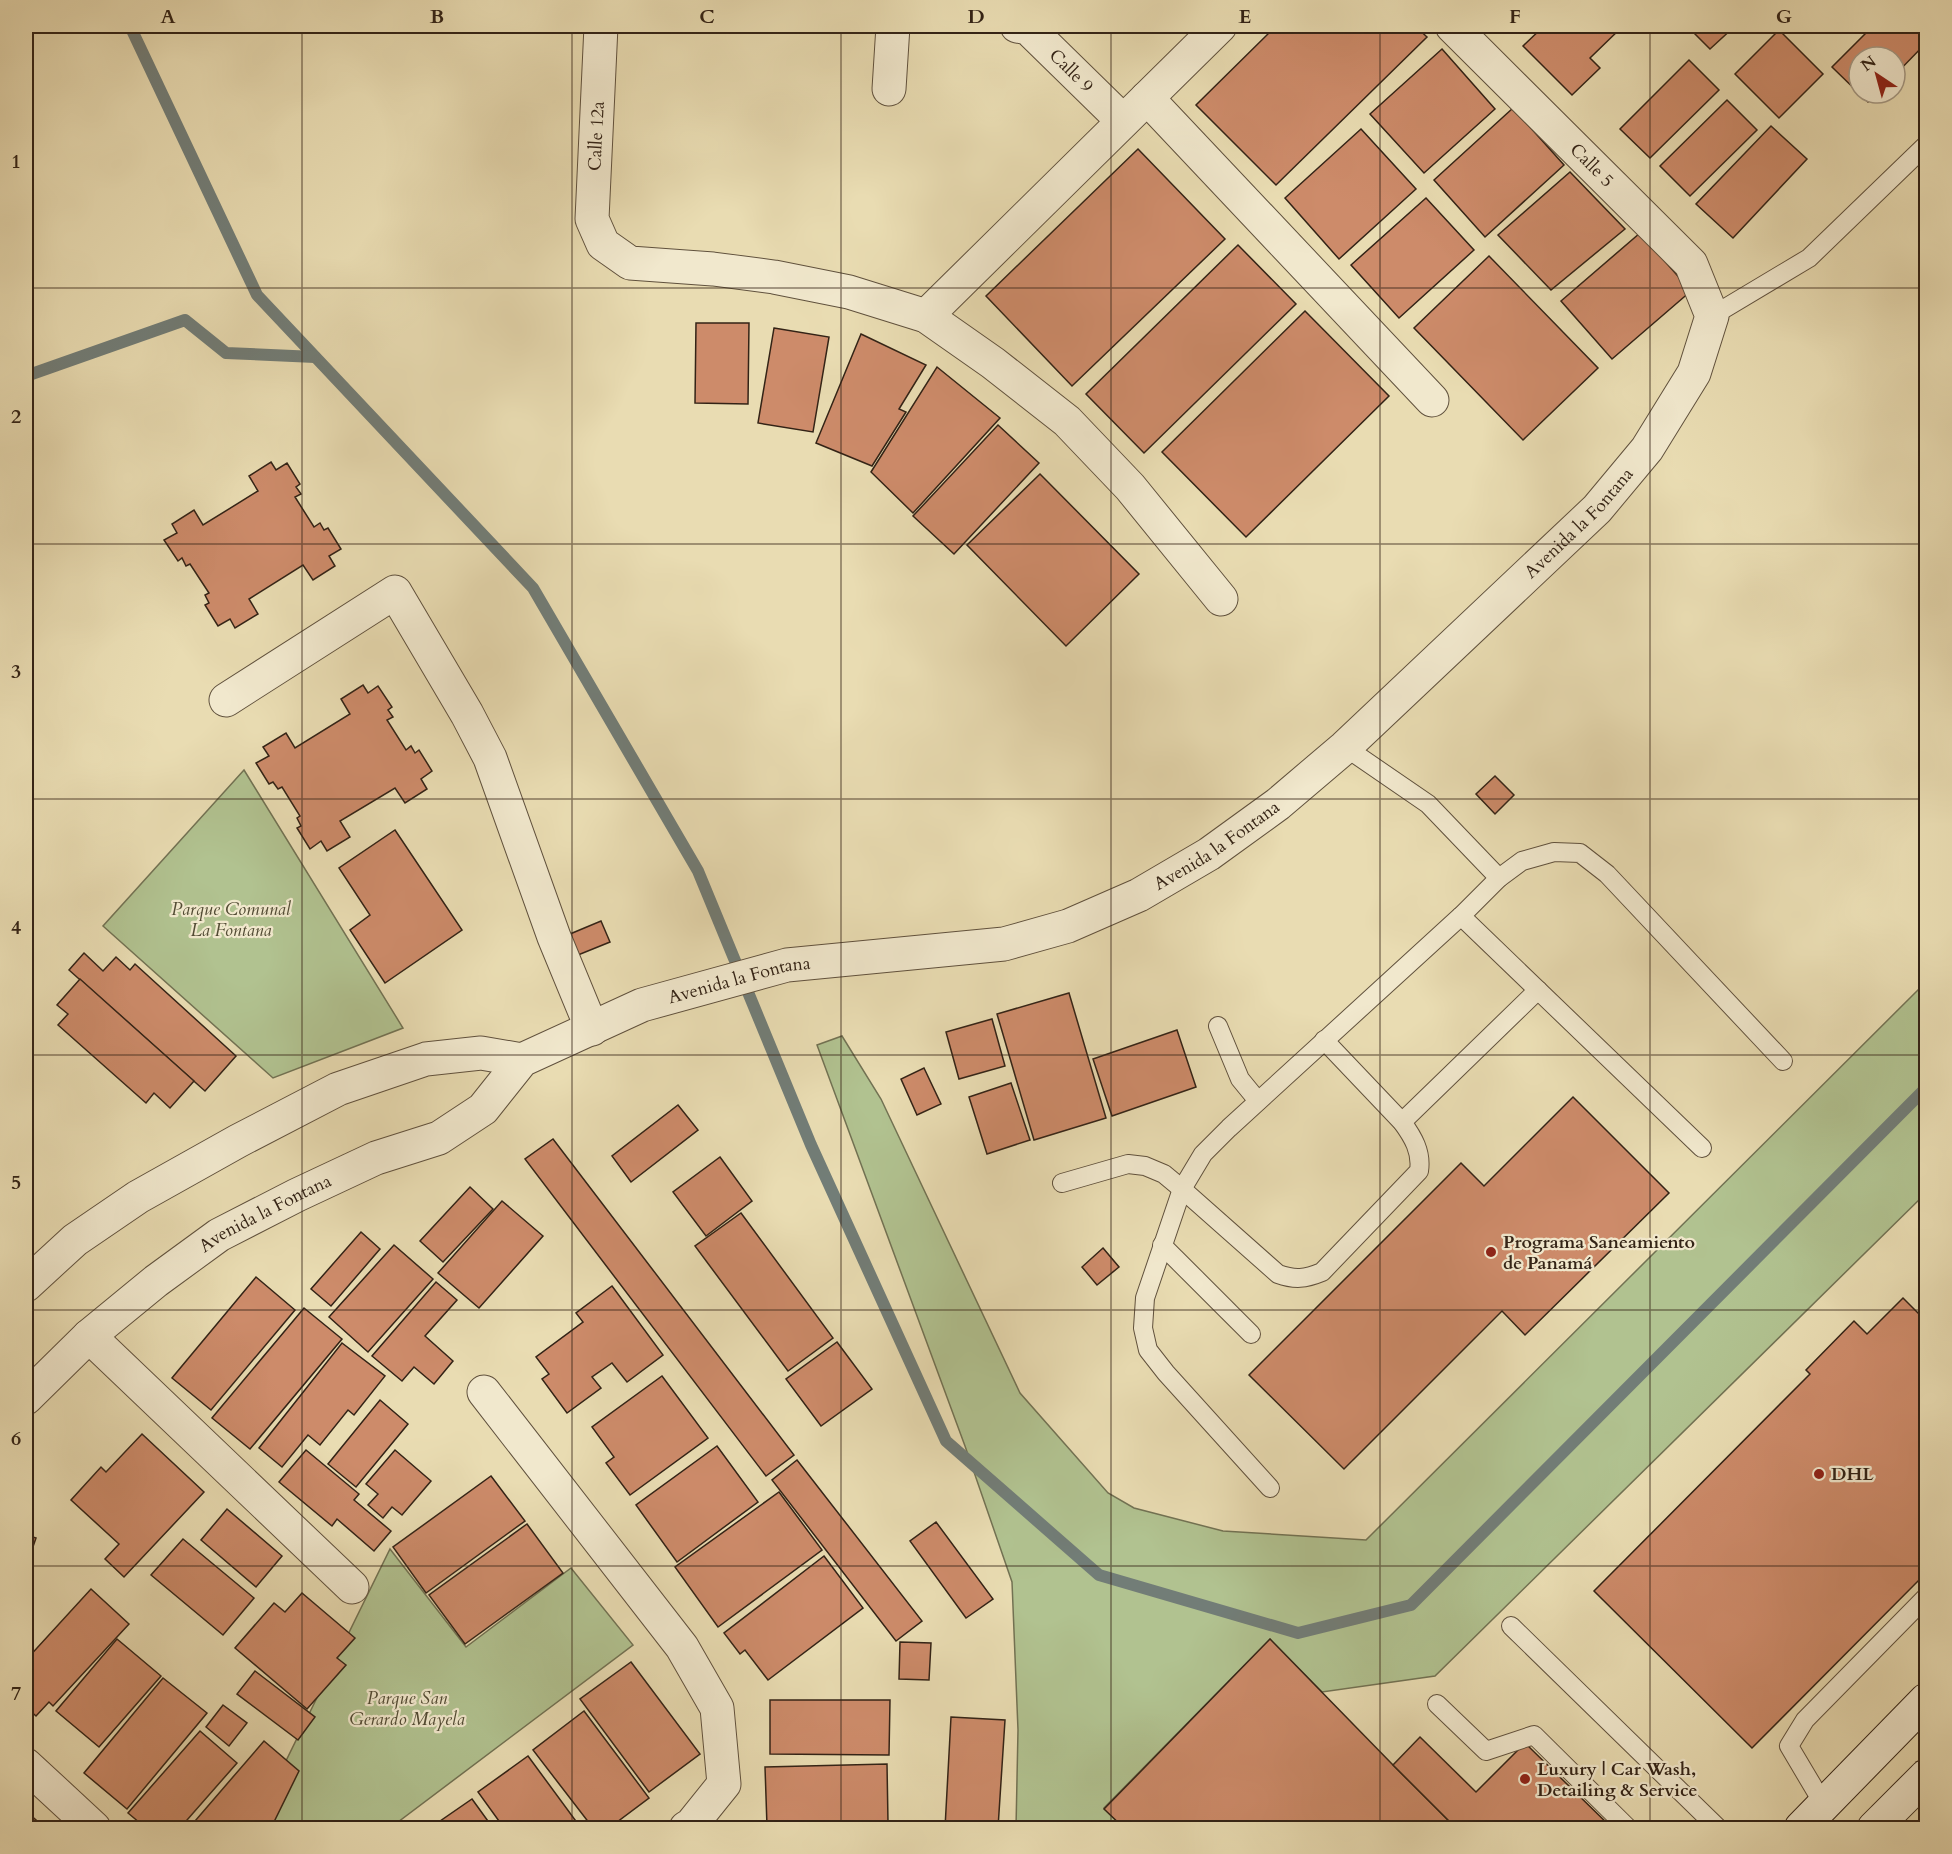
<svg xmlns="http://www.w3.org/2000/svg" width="1952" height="1854" viewBox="0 0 1952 1854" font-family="Cardo,serif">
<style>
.green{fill:#b1c290;stroke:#727253;stroke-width:1.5}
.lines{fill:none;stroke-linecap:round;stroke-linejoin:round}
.stream{stroke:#727d77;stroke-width:12}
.building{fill:#cd8b6a;stroke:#332316;stroke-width:1.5}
.service-casing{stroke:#60513d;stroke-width:20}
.minor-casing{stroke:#60513d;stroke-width:35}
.secondary-casing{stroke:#332316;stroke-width:35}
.service{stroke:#f1e8cd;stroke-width:18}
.minor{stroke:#f1e8cd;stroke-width:33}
.secondary{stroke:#f1e8cd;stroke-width:33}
.grid{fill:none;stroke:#332316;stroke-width:1.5;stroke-opacity:0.55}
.poi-dot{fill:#8f2418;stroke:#f1e8cd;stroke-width:2}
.labels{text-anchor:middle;stroke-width:4.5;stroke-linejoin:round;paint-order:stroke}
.street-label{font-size:18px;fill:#332316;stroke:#f1e8cd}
.park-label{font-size:18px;font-style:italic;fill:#524b34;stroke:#f1e8cd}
.poi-label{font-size:18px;font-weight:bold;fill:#332316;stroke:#f1e8cd;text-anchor:start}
.neatline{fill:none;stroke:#332316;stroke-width:2}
.grid-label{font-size:20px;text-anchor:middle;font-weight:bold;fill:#332316}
</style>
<rect width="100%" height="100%" fill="#e9dcb2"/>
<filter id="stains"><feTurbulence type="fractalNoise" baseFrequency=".00333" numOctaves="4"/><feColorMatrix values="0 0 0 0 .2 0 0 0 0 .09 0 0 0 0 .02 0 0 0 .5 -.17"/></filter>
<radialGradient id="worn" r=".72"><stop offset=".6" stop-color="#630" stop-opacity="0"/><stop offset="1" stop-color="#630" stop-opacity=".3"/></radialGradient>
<g class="green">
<path d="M244,770l159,258 -130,50 -170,-152z"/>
<path d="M1926,982v211l-491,483 -113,16 -52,-53 -166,169 20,20h-108l2,-98 -6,-148 -47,-136 -148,-401 25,-9 39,63 139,294 88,100 26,15 89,23 143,9z"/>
<path d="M390,1549l76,98 105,-79 62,77 -243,183h-137z"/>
</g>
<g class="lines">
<g class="stream">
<path d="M130,26l127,269 276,293 165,283 113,274 135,296 153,134 199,58 113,-28 515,-517"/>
<path d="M26,376l159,-56 41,33 89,4"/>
</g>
</g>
<g class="building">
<path d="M1276,26h139l12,11 -151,148 -80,-80z"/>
<path d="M1544,26h79l-33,32 10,10 -28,27 -49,-49z"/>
<path d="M1687,26h48l-25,23z"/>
<path d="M1873,26h53v17l-31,32v-18h-36v36h18l-9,9 -36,-35z"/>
<path d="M1779,30l44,44 -44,44 -44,-44z"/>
<path d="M1442,49l53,60 -71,64 -54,-59z"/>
<path d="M1689,60l30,30 -69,68 -30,-29z"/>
<path d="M1727,100l30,30 -67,66 -30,-30z"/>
<path d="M1513,108l51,57 -79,72 -51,-57z"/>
<path d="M1771,126l36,33 -74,79 -37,-34z"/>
<path d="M1361,129l55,60 -77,70 -54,-61z"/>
<path d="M1138,149l87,90 -153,147 -86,-90z"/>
<path d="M1570,172l55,57 -74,61 -53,-55z"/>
<path d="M1426,198l48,52 -75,68 -48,-53z"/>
<path d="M1640,233l51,58 -79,68 -51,-58z"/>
<path d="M1238,245l58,59 -152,149 -58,-59z"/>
<path d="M1489,256l109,112 -75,72 -109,-112z"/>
<path d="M1305,311l84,85 -143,141 -84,-85z"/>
<path d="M696,323h53l-1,81 -53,-1z"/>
<path d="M774,328l55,9 -16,95 -55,-9z"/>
<path d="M861,334l65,31 -27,44 7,3 -34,54 -56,-23z"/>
<path d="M937,367l63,51 -87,95 -42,-41z"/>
<path d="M998,425l41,38 -85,91 -41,-38z"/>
<path d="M271,462l5,8 11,-7 13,21 -4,3 5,7 -6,3 19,30 6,-4 4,7 4,-2 13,21 -12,7 6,10 -22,14 -10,-15 -54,34 9,15 -23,14 -5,-9 -12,7 -13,-21 4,-2 -4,-8 4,-2 -19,-29 -4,2 -4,-8 -4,3 -14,-21 13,-7 -5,-9 22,-14 9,15 55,-34 -9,-15z"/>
<path d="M1040,474l99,100 -73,72 -99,-101z"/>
<path d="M363,685l5,8 10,-7 14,21 -4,3 5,7 -6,3 19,30 5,-4 4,7 4,-3 13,21 -11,8 6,10 -22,14 -10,-15 -55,33 10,16 -23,14 -6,-10 -11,8 -13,-21 4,-2 -4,-8 3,-2 -18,-29 -4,2 -5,-7 -4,2 -13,-21 13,-7 -6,-9 23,-14 9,15 55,-34 -9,-15z"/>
<path d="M1495,776l19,19 -19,19 -19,-20z"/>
<path d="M395,830l67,100 -77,53 -35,-53 20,-15 -31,-47z"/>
<path d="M601,921l9,21 -32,13 -8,-21z"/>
<path d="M84,953l19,18 13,-14 14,13 5,-6 101,92 -31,35 -136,-121z"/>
<path d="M80,979l114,102 -24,27 -16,-15 -8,10 -88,-78 10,-11 -11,-9z"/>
<path d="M1069,993l37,125 -72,22 -37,-126z"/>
<path d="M992,1019l13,47 -46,13 -13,-47z"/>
<path d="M1177,1030l19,57 -84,29 -19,-57z"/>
<path d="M924,1068l17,36 -24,11 -16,-36z"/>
<path d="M1011,1083l19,57 -43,14 -18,-57z"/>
<path d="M1573,1097l96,96 -144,142 -23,-24 -158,158 -95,-94 212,-212 23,23z"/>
<path d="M678,1105l20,25 -67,52 -19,-26z"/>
<path d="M553,1139l241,316 -28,21 -241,-317z"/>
<path d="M720,1157l32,44 -46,35 -33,-44z"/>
<path d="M470,1187l23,22 -50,53 -23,-21z"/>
<path d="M502,1201l41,35 -64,72 -41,-35z"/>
<path d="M741,1213l92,125 -45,33 -93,-125z"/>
<path d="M361,1232l19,17 -49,57 -20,-17z"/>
<path d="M394,1245l39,34 -65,73 -39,-35z"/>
<path d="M1103,1248l16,19 -22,18 -15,-18z"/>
<path d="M256,1277l39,33 -84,100 -39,-32z"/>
<path d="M436,1282l21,18 -32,36 28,25 -19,23 -20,-17 -12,14 -30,-25z"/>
<path d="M612,1286l51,69 -36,27 -15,-19 -20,14 9,11 -34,25 -25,-34 7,-5 -13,-17 47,-35 -7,-9z"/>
<path d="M1903,1298l23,23v252l-174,175 -158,-157 216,-217 -4,-4 48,-49 13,13z"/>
<path d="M304,1308l38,31 -92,110 -38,-31z"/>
<path d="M837,1342l35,47 -51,37 -35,-47z"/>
<path d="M342,1343l43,33 -31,39 -6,-5 -28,35 -12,-10 -26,32 -23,-19z"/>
<path d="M662,1376l46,62 -78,57 -24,-32 8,-6 -22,-30z"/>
<path d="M380,1400l28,24 -52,63 -28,-23z"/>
<path d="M142,1434l62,58 -80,85 -19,-18 14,-15 -48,-44 30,-33 5,5z"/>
<path d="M717,1446l41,56 -81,60 -41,-57z"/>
<path d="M306,1450l53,44 -5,6 37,31 -17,20 -37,-32 -5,7 -53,-44z"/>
<path d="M395,1450l36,31 -29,34 -10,-8 -9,11 -15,-13 10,-11 -12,-10z"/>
<path d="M797,1460l125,161 -26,20 -124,-161z"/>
<path d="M491,1476l34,45 -99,72 -33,-46z"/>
<path d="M779,1492l43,58 -104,77 -43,-60z"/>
<path d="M227,1509l55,47 -26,31 -55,-47z"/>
<path d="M936,1522l57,77 -27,19 -56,-77z"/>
<path d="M527,1524l36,49 -98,71 -36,-49z"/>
<path d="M26,1535l10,3 -10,29z"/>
<path d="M183,1539l71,59 -31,37 -72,-60z"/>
<path d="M824,1556l39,52 -95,72 -23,-30 -5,4 -16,-21z"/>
<path d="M91,1589l38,35 -76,82 -4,-4 -13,14 -10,-9v-47z"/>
<path d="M302,1593l53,45 -18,20 9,7 -39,44 -72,-61 39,-45 11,9z"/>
<path d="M117,1639l44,37 -62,71 -43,-36z"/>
<path d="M1270,1639l123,126 63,63h-332l-20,-19z"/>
<path d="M900,1642l31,1 -2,37 -30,-1z"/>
<path d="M631,1662l69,92 -51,38 -69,-93z"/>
<path d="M255,1671l60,46 -17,23 -61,-46z"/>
<path d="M163,1678l44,35 -80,96 -43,-36z"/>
<path d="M770,1700h120l-1,55 -119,-1z"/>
<path d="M223,1705l24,18 -18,23 -23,-19z"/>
<path d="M584,1711l65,87 -40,30h-16l-60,-78z"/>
<path d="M951,1717l54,3 -7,108h-53z"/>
<path d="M200,1731l37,32 -57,65h-34l-18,-15z"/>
<path d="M1420,1737l56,55 49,-49 87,85h-156l-63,-63z"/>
<path d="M264,1741l35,30 -28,57h-82z"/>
<path d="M528,1756l53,72h-77l-26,-36z"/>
<path d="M887,1764l1,58 -121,4 -2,-59z"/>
<path d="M472,1799l21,29h-63z"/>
<path d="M26,1811l19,17h-19z"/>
</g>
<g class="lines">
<g class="service-casing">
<g id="service">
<path d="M1712,316l97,-58 117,-113"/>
<path d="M1345,747l83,57 71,74"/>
<path d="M1461,916l241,232"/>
<path d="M1218,1026l22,53 18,22"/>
<path d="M1402,1122l136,-132"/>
<path d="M1062,1183l66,-19 17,2 19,8 18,15 96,85c17,6 27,5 44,-2l97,-101c3,-19 -6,-34 -17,-49l-78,-82"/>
<path d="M1162,1245l89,89"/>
<path d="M1270,1488l-104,-115 -18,-23 -5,-22 2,-30 37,-109 21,-35 26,-26 232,-212 38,-38 23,-17 32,-9 26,1 27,21 176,187"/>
<path d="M1511,1626l207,202"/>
<path d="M1437,1704l49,47 48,-16 94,93"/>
<path d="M1824,1805l-35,-59 16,-26 121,-123"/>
</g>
</g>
<g class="minor-casing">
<g id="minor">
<path d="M601,26l-9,193 11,25 27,19 83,6 61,8 75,15 77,24 67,47 74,58 63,66 91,112"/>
<path id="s1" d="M1017,26l11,2 95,93"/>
<path d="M889,89l4,-63"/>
<path d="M1147,98l285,302"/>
<path d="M926,316l294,-290"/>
<path d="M226,700l169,-108 72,122 23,44 64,179 38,92"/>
<path d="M26,1285l49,-45 63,-43 100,-56 100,-52 88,-30 55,-6 41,7"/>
<path d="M89,1336l263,251"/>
<path d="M484,1392l198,255 35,61 7,76 -33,41 -5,3"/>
<path id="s2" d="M26,1398l63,-62 67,-55 63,-46 78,-40 79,-37 63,-20 44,-29 39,-49 120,-55 145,-40 217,-21 64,-18 71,-31 70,-41 69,-50 67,-57 252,-238 50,-60 47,-76 18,-57 -21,-52 -239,-238"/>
<path d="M26,1765l68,63"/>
</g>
</g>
<g class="secondary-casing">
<g id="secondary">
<path d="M1801,1828l125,-128"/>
<path d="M1874,1828l52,-52"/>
</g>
</g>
<use href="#service" class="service"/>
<use href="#minor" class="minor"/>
<use href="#secondary" class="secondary"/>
</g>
<path class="grid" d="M302,26v1802M572,26v1802M841,26v1802M1111,26v1802M1380,26v1802M1650,26v1802M26,288h1900M26,544h1900M26,799h1900M26,1055h1900M26,1310h1900M26,1566h1900"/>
<g class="poi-dot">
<circle cx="1491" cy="1252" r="6"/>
<circle cx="1819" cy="1474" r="6"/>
<circle cx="1525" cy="1779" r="6"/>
</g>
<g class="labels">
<g class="street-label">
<text dy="6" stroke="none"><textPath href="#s1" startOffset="72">Calle 9</textPath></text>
<text transform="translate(596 136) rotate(-87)" y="6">Calle 12a</text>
<text transform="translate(1592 165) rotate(45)" y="6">Calle 5</text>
<text dy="6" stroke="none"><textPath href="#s2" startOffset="1832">Avenida la Fontana</textPath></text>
<text dy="6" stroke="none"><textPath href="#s2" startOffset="1346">Avenida la Fontana</textPath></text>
<text dy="6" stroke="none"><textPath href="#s2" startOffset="842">Avenida la Fontana</textPath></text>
<text dy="6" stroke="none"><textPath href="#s2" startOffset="304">Avenida la Fontana</textPath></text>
</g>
<g class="park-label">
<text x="231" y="915">Parque Comunal<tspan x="231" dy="21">La Fontana</tspan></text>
<text x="407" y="1704">Parque San<tspan x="407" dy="21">Gerardo Mayela</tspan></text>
</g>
<g class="poi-label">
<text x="1503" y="1248">Programa Saneamiento<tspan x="1503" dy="21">de Panamá</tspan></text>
<text x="1831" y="1480">DHL</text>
<text x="1537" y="1775">Luxury | Car Wash,<tspan x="1537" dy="21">Detailing &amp; Service</tspan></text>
</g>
</g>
<rect width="1952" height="1854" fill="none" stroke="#e9dcb2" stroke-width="66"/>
<g transform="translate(1877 75) rotate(324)"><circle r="28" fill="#f1e8cd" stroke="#a59984" stroke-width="1.5"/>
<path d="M0-4.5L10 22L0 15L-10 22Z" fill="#8f2418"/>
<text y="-9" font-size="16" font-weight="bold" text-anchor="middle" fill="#332316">N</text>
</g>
<rect x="33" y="33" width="1886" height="1788" class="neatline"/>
<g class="grid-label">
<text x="168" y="23">A</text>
<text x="437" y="23">B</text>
<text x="707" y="23">C</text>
<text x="976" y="23">D</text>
<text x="1245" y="23">E</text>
<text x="1515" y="23">F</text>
<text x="1784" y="23">G</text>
<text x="16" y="168">1</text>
<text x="16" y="423">2</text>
<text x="16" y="678">3</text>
<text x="16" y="934">4</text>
<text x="16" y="1189">5</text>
<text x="16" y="1445">6</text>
<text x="16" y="1700">7</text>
</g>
<rect width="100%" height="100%" filter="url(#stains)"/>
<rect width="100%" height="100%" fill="url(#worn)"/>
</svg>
